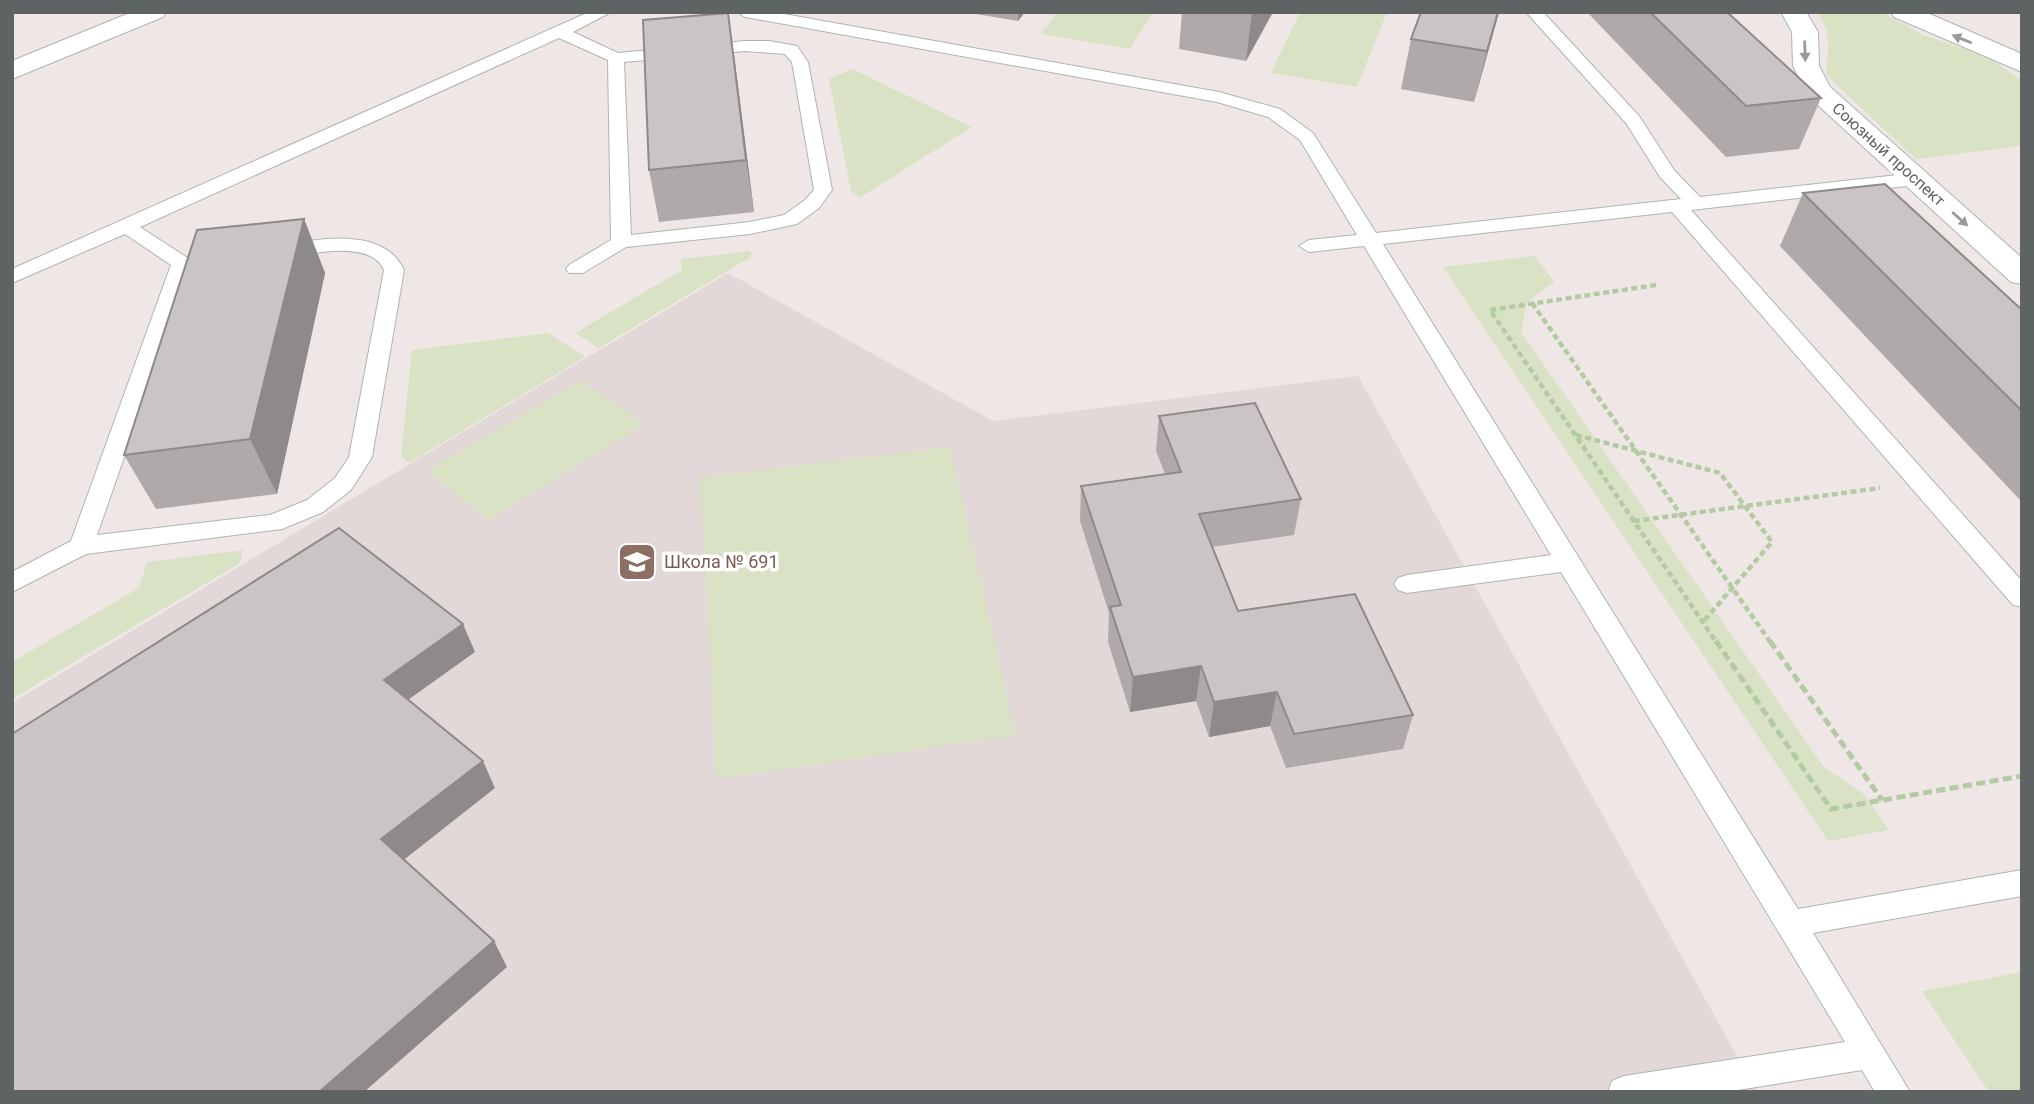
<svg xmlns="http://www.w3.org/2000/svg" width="2034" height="1104" viewBox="0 0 2034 1104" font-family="Roboto,sans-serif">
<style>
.education{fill:#e1d8d7}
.green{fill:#d9e2c5}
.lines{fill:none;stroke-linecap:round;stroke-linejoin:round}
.lane-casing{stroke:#afb4b4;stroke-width:2}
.street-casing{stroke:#afb4b4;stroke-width:2}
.secondary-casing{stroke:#aeb4b4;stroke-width:2}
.path-far1{stroke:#b4caa4;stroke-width:4.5;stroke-dasharray:6 3.5;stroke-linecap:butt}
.path{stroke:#b4caa4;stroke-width:5;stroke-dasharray:9 4.5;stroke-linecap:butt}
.lane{fill:#fff;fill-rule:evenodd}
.street{fill:#fff;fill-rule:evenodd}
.secondary{fill:#fff;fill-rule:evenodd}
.wall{fill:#afa9a9}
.shaded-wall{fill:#8e898a}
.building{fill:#cbc4c5;stroke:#8e898a;stroke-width:2}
.oneway{fill:#969a9a}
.labels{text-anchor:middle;stroke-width:7;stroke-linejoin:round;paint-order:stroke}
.far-street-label{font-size:16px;fill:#5e6463;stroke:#fff}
.education-label{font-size:18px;fill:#785e54;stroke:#fff;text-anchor:start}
</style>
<rect width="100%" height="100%" fill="#eee7e6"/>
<path class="education" d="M728,273l265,148 365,-45 399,716h-1745v-389z"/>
<g class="green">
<path d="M1057,12h96l-23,37 -89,-15z"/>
<path d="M1300,12h87l-30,75 -86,-14z"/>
<path d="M1815,12h66l42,23 65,22 34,24v65l-106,13 -90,-84c2,-22 7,-47 -11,-63z"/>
<path d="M852,69l120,58 -113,71 -8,-7 -22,-112z"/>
<path d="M751,251v6l-152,91 -24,-15 107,-63 -1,-11z"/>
<path d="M1535,256l19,26 -27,20 -6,30 302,434 42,29 24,35 -61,11 -385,-574z"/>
<path d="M548,333l37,24 -176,106 -8,-7 11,-106z"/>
<path d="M581,381l63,43 -155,96 -62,-49z"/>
<path d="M950,447l66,288 -299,44 -17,-301z"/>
<path d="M243,550l-3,13 -228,136v-37l127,-74 8,-26z"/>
<path d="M2022,972v120h-33l-67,-101z"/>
</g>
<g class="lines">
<g class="lane-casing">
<g id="lane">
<path d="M589,12h22l-38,20 45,21 127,-12h24l28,5 11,16 24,128 -13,18 -22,16 -47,10 -124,13 -43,26h-14l-3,-4 3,-4 42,-25 -3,-180 -49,-22 -419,189 46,30 40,-2 3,4 -3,4 -36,5 -93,267 173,-20 37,-15 28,-22 14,-21 35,-187c-13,-31 -74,-16 -101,-12l-7,-2 -3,-4 3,-4c39,-10 108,-22 128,22l-32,187 -21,33 -28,22 -41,17 -196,25 -74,38v-20l59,-31 100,-276 -46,-31 -113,49v-14zM745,51l40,3 7,8 22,128 -9,10 -21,15 -34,7 -119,13 -7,-173z"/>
<path d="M737,12h36l446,80 61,17 33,24 63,100 305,-34 -21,-22 -34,-54 -100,-111h17l96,104 35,54 26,27 216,-24 7,2 2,4 -2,4 -7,2 -225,25 331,371v26l-9,-2 -341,-393 -289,32 415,665 224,-39v26l-209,37 97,159h-35l-13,-22 -137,22h-117l4,-11 12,-5 221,-34 -284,-470 -154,21 -9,-3 -4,-6 4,-6 9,-3 144,-20 -187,-309 -55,6 -10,-6 10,-6 48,-5 -57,-95 -32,-23 -51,-15 -472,-85z"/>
</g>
</g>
<g class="street-casing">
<g id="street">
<path d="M1781,12h25l12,20 1,34 11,21 192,171v26l-11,-2 -202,-185 -16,-31 -1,-34z"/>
<path d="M1891,12h34l97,42v18l-128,-55z"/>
</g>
</g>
<g class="secondary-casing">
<path id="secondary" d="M132,12h34l-3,5 -151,62v-18z"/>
</g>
<g class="path-far1">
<path d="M1656,285l-166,25 227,333"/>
<path d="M1532,303l239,340"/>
<path d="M1576,435l144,38 52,69 -69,80"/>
<path d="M1634,521l246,-33"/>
</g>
<g class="path">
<path d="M1716,641l115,168 191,-33"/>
<path d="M1770,641l112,159"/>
</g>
<use href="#lane" class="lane"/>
<use href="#street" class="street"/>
<use href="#secondary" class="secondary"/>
</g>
<g class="wall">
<path d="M964,12h61l-7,9z"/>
<path d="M1182,12h91l-27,49 -67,-12z"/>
<path d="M1499,12l-25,90 -73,-13 10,-50z"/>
<path d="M1587,12h140l94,86 -22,51 -73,8z"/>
<path d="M728,13l26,199 -95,10 -10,-52z"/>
<path d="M1803,193l219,117v192l-242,-256z"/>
<path d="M304,219l21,54 -48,221 -121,15 -32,-54z"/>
<path d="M1159,416l142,83 -7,36 -82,12 26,64 175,104 -10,34 -117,19 -16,-42 -61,11 -13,-36 -66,11 -22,-70 1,-29 -29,-92 1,-35 84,-12 -9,-23z"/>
</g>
<g class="shaded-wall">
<path d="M1018,12h7l-7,9z"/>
<path d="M1252,12h21l-27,49z"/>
<path d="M1498,12h1l-25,90 13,-51z"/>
<path d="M728,13l7,49 19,150 -8,-52z"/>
<path d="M304,219l21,54 -48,221 -27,-55z"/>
<path d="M463,624l12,28 -77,55 -14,-27z"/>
<path d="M1201,666l-5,35 -66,11 3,-35z"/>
<path d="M1277,692l-7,34 -61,11 5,-35z"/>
<path d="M483,761l12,27 -99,78 -15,-27z"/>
<path d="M494,941l13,26 -143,125h-45z"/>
</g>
<g class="building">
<path d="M1421,12h77l-11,39 -76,-12z"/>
<path d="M1650,12h77l94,86 -75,8z"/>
<path d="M728,13l18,147 -97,10 -6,-150z"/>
<path d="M1885,184l137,126v101l-219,-218z"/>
<path d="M304,219l-54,220 -126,16 73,-225z"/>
<path d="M1255,403l46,96 -102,15 39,97 117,-17 58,121 -119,19 -17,-42 -63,10 -13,-36 -68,11 -23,-70 11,-2 -40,-119 100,-14 -22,-56z"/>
<path d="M339,528l124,96 -79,56 99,81 -102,78 113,102 -175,151h-307v-358z"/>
</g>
<defs><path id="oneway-solid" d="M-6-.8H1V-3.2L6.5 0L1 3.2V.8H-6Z" transform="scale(1.75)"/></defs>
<g class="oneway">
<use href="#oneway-solid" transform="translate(1962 39) rotate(-158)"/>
<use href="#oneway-solid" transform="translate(1805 51) rotate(88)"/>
<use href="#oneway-solid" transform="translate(1960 219) rotate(42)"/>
</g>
<defs>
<g id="school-square" transform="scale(2.0125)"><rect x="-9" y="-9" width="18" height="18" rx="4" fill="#8d6e63" stroke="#fff"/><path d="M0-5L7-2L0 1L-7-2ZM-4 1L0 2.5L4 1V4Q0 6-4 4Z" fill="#fff"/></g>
</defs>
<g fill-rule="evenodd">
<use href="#school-square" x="637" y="562"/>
</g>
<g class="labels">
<g class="far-street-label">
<text transform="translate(1889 154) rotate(42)" y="6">Союзный проспект</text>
</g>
<g class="education-label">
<text x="664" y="568">Школа № 691</text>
</g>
</g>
<rect width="2034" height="1104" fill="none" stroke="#5e6463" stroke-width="28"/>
</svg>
